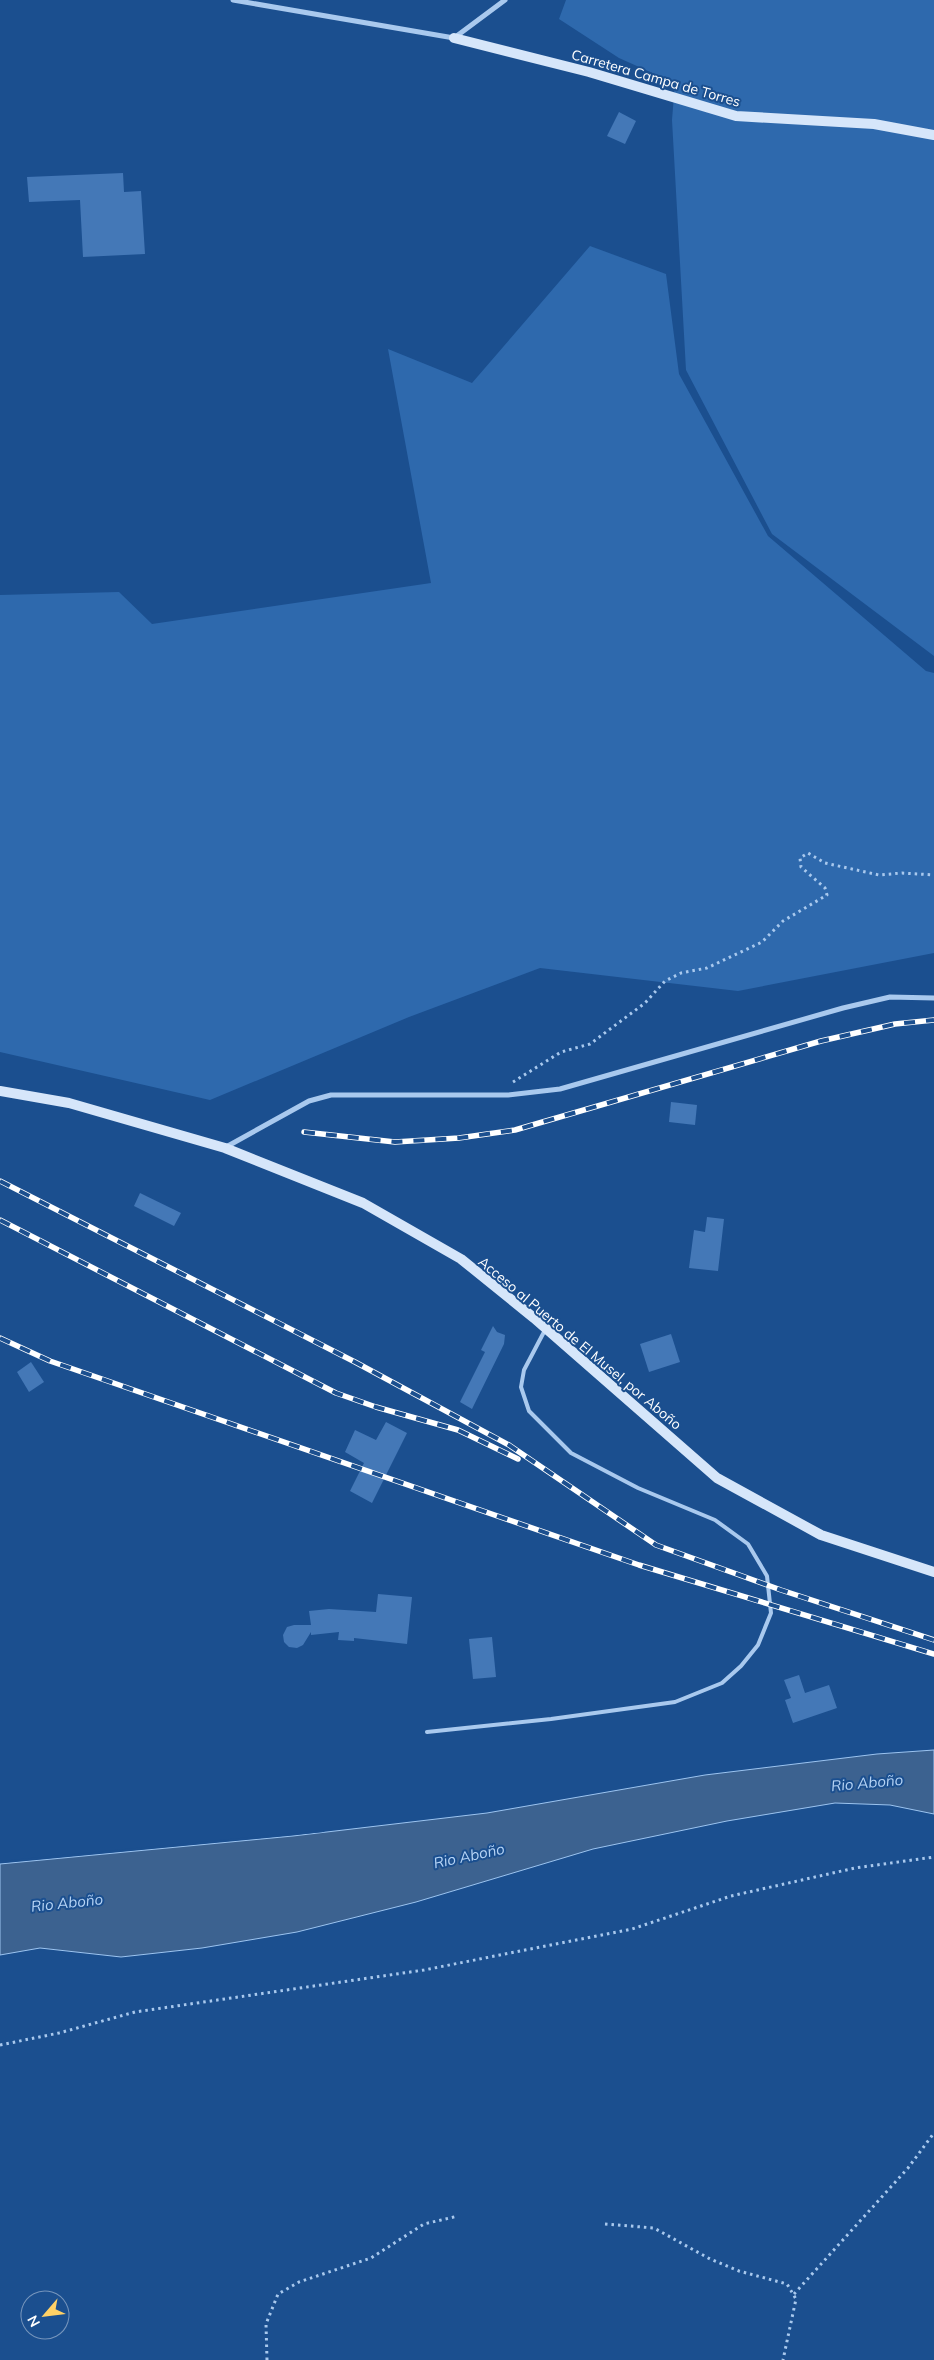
<svg xmlns="http://www.w3.org/2000/svg" width="934" height="2360" viewBox="0 0 934 2360" font-family="Mulish,sans-serif">
<style>
.green{fill:#2e69ad}
.water{fill:#3c6290;stroke:#9cc4f0}
.pier{fill:#1b4f8f}
.building{fill:#4478b7}
.lines{fill:none;stroke-linecap:round;stroke-linejoin:round}
.path{stroke:#a9c9ee;stroke-width:3;stroke-dasharray:2.5 4;stroke-linecap:butt}
.lane{stroke:#a9c9ee;stroke-width:4}
.street{stroke:#a9c9ee;stroke-width:5}
.secondary{stroke:#d6e6fa;stroke-width:10}
.rail-casing{stroke:#fff;stroke-width:5.5}
.rail{stroke:#1b4f8f;stroke-width:4;stroke-dasharray:11;stroke-linecap:butt}
.labels{text-anchor:middle;stroke-width:4;stroke-linejoin:round;paint-order:stroke}
.street-label{font-size:14px;fill:#fff;stroke:#1b4f8f}
.water-label{font-size:15px;font-style:italic;fill:#b5d3f5;stroke:#1b4f8f}
</style>
<rect width="100%" height="100%" fill="#1b4f8f"/>
<g class="green">
<path d="M566,0h368v656l-162,-122 -86,-164 -14,-250 3,-37 -56,-25 -60,-39z"/>
<path d="M590,246l76,28 13,100 89,162 158,135 8,2v280l-196,38 -198,-23 -131,49 -199,83 -210,-48v-457l119,-3 33,32 279,-41 -43,-234 84,34z"/>
</g>
<path class="water" d="M934,1750v64l-44,-9 -55,-2 -108,18 -134,28 -177,53 -119,30 -95,16 -81,9 -81,-9 -40,7v-91l293,-28 194,-23 218,-38 172,-21z"/>
<path class="pier" d="M325,1830l-1,2 -324,31v-2z"/>
<g class="building">
<path d="M619,112l17,9 -11,23 -18,-8z"/>
<path d="M123,173l1,19 17,-1 4,63 -62,3 -3,-57 -51,2 -2,-25z"/>
<path d="M671,1102l26,3 -2,20 -26,-3z"/>
<path d="M140,1193l41,20 -7,13 -40,-20z"/>
<path d="M707,1217l17,2 -6,52 -29,-3 5,-38 11,2z"/>
<path d="M493,1326l4,6 8,3 -1,9 -32,65 -12,-7 25,-50 -4,-2z"/>
<path d="M671,1334l9,28 -31,10 -9,-28z"/>
<path d="M31,1362l13,20 -15,10 -12,-20z"/>
<path d="M386,1422l21,11 -35,70 -22,-12 14,-28 -19,-11 10,-22 21,10z"/>
<path d="M378,1594l34,3 -5,47 -53,-6v3l-16,-1 1,-8 -28,3v-3l-8,13 -6,3 -8,-1 -5,-5 -1,-7 4,-8 7,-2h17l-2,-14 20,-2 47,3z"/>
<path d="M492,1637l4,40 -23,2 -4,-40z"/>
<path d="M799,1675l6,18 24,-8 8,23 -44,15 -8,-23 6,-2 -7,-18z"/>
</g>
<g class="lines">
<g class="path">
<path d="M513,1082l48,-30 29,-8 55,-41 20,-22 16,-8 26,-5 55,-26 21,-21 44,-26 -2,-7 -24,-21 -1,-9 8,-5 17,10 54,12 23,-2 32,2"/>
<path d="M0,2045l59,-12 76,-21 289,-42 208,-41 99,-33 124,-28 79,-11"/>
<path d="M605,2224l49,4 56,31 29,12 48,13 9,15 -13,61"/>
<path d="M794,2294l114,-126 26,-35"/>
<path d="M267,2360l-1,-36 12,-30 21,-12 72,-24 53,-34 34,-8"/>
</g>
<path class="lane" d="M427,1732l124,-13 124,-17 47,-19 19,-17 17,-21 13,-32 -4,-37 -19,-32 -33,-24 -77,-32 -67,-35 -42,-42 -8,-24 3,-17 21,-40"/>
<g class="street">
<path d="M233,0l221,38 51,-38"/>
<path d="M226,1147l83,-46 22,-6h177l52,-6 283,-81 47,-11 44,1"/>
</g>
<g class="secondary">
<path d="M454,38l135,34 147,44 138,8 60,11"/>
<path d="M0,1091l69,12 156,45 138,55 98,56 73,59 183,160 104,57 113,37"/>
</g>
<g class="rail-casing">
<g id="rail">
<path d="M304,1132l91,10 64,-4 56,-8 306,-89 74,-17 39,-4"/>
<path d="M0,1181l355,181 154,83 147,100 125,45 153,50"/>
<path d="M0,1220l336,173 40,14 82,23 60,29"/>
<path d="M0,1338l50,23 589,204 295,89"/>
</g>
</g>
<use href="#rail" class="rail"/>
</g>
<g class="labels">
<g class="street-label">
<text transform="translate(656 78) rotate(16)" y="5">Carretera Campa de Torres</text>
<text transform="translate(580 1343) rotate(40)" y="5">Acceso al Puerto de El Musel, por Aboño</text>
</g>
<g class="water-label">
<text transform="translate(867 1783) rotate(-5)" y="5">Rio Aboño</text>
<text transform="translate(469 1856) rotate(-12)" y="5">Rio Aboño</text>
<text transform="translate(67 1903) rotate(-6)" y="5">Rio Aboño</text>
</g>
</g>
<g transform="translate(45 2315) rotate(242)"><circle r="24" fill="#1b4f8f" stroke="#7695bc"/>
<path d="M0-4L9 19L0 12L-9 19Z" fill="#ffd166"/>
<text y="-8" font-size="14" font-weight="bold" text-anchor="middle" fill="#ffffff">N</text>
</g>
</svg>
